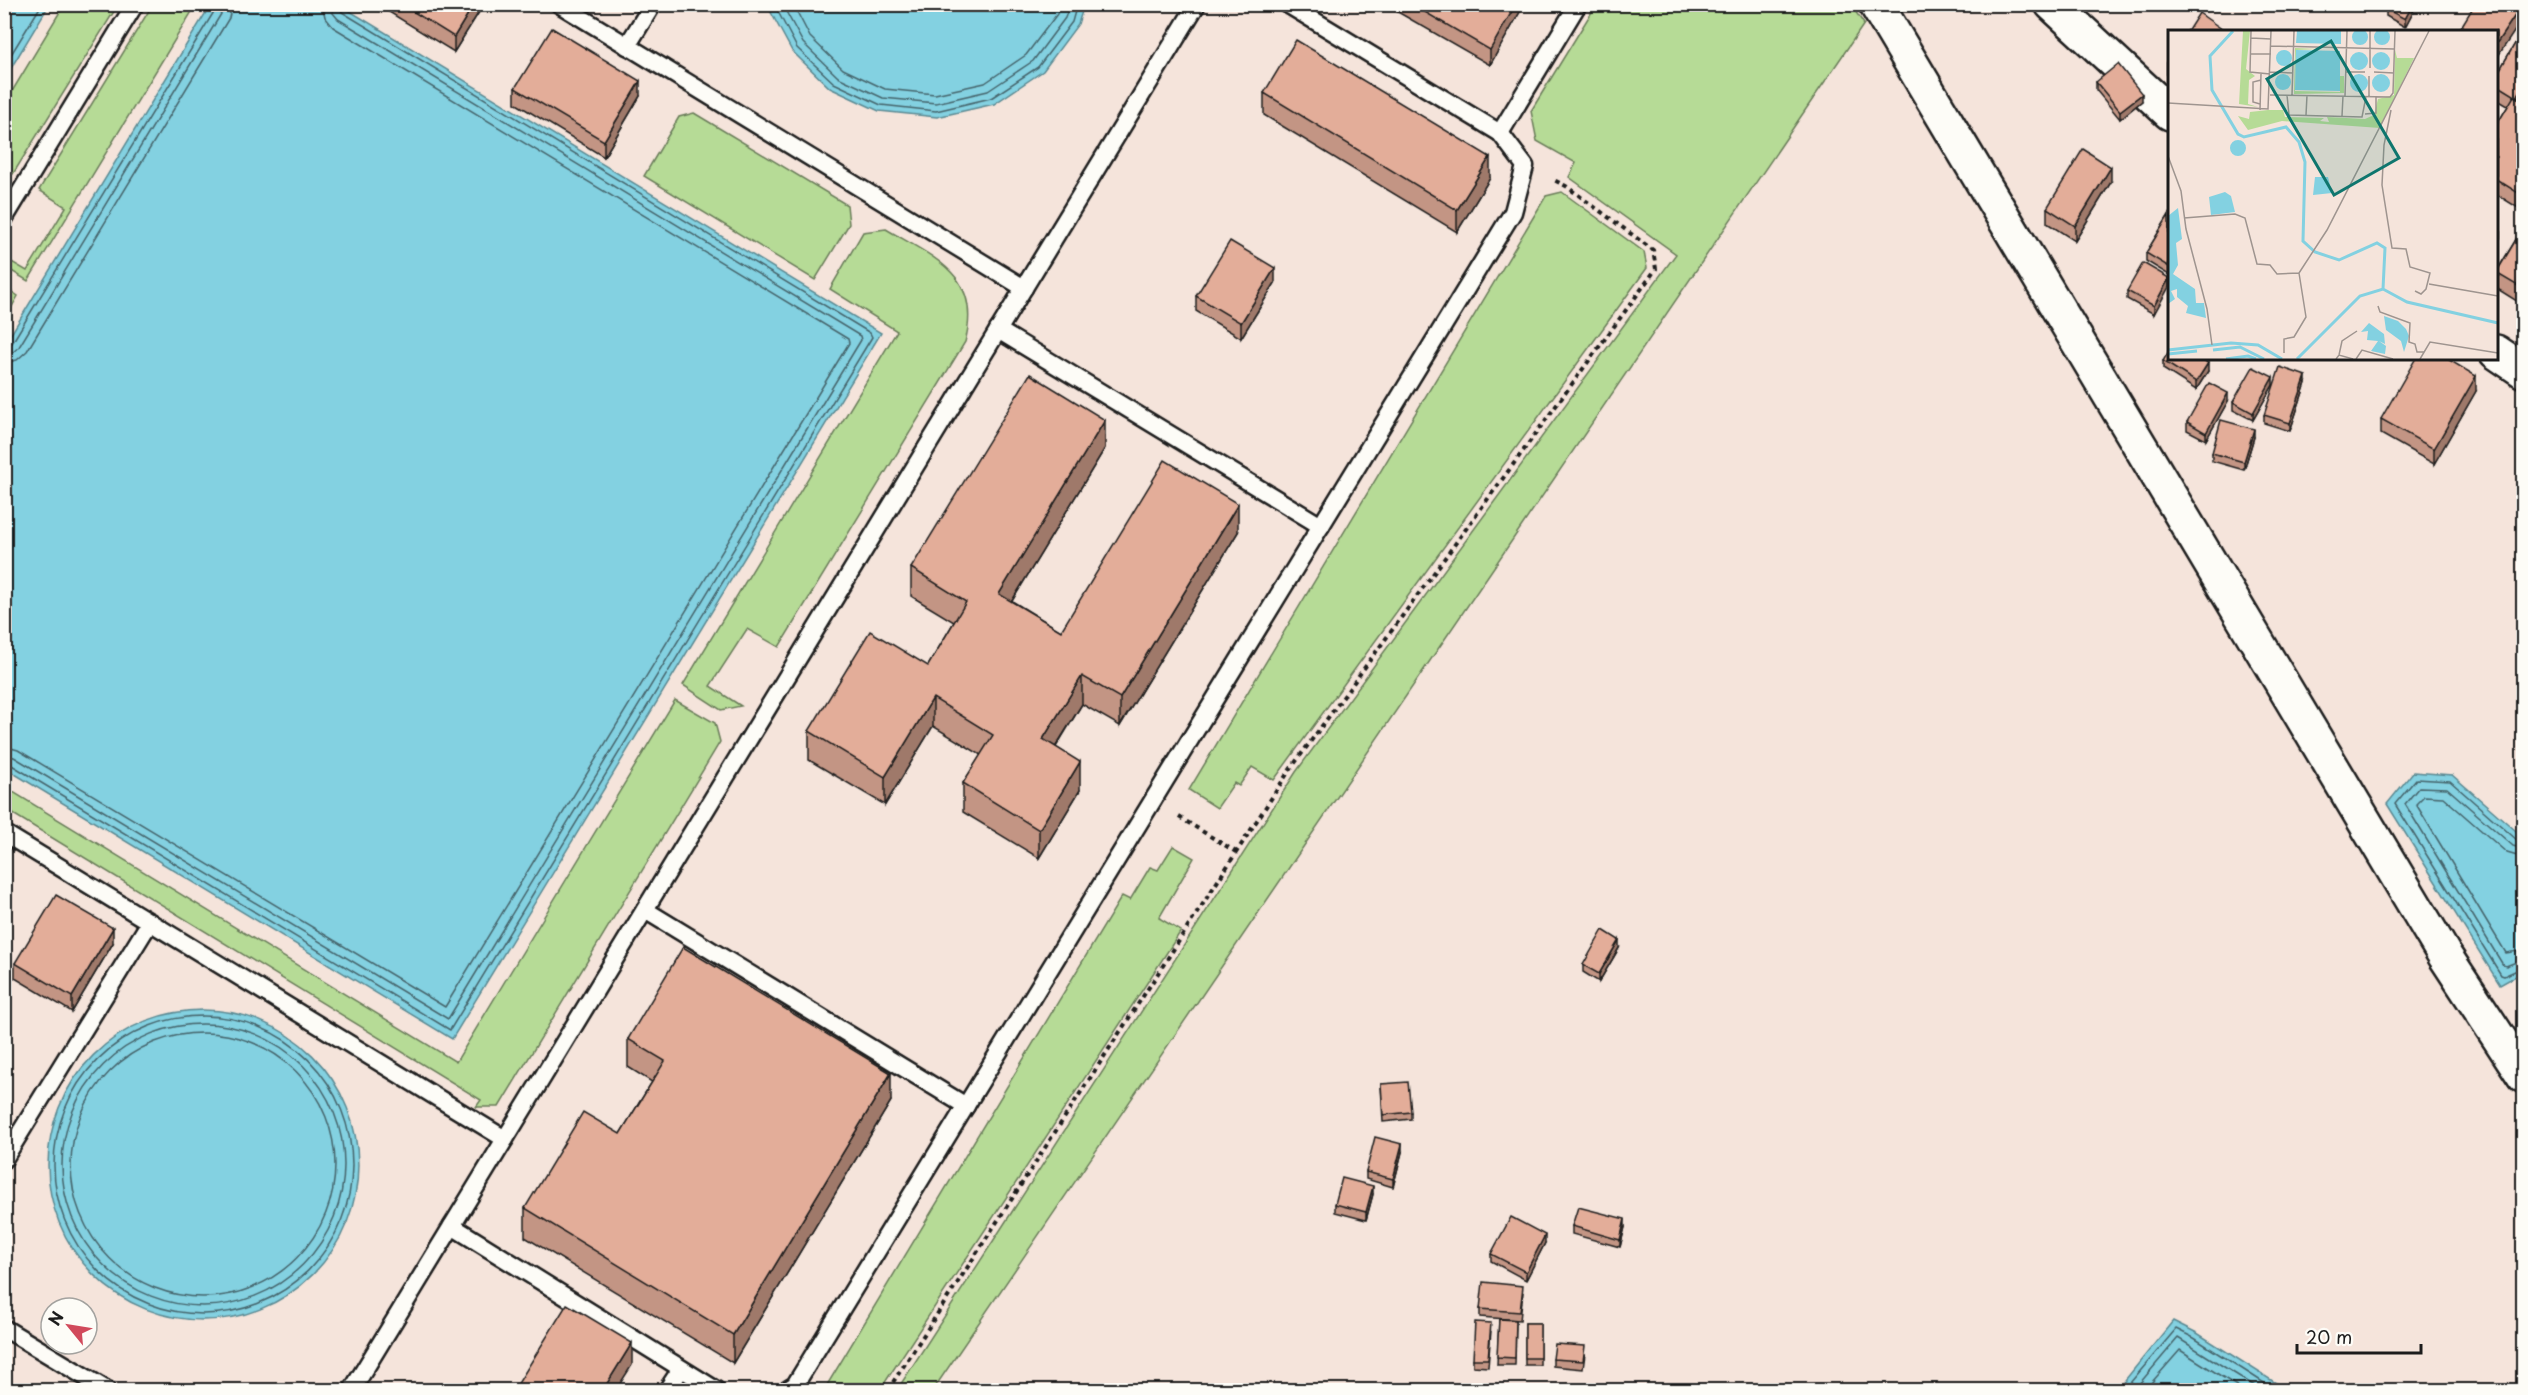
<svg xmlns="http://www.w3.org/2000/svg" width="2528" height="1395" viewBox="0 0 2528 1395" font-family="'Playpen Sans',sans-serif">
<style>
.green{fill:#b6db96;stroke:#697c59;stroke-width:1.5}
.water{fill:#83d1e1;stroke:#5a8992;stroke-width:1.5}
.lines{fill:none;stroke-linecap:round;stroke-linejoin:round}
.shore{stroke:#45646b;stroke-width:1.5}
.service-casing{stroke:#1c1c1c;stroke-width:21}
.minor-casing{stroke:#1c1c1c;stroke-width:38}
.path{stroke:#1c1c1c;stroke-width:4;stroke-dasharray:4.5 4.5;stroke-linecap:butt}
.service{stroke:#fdfcf7;stroke-width:16}
.minor{stroke:#fdfcf7;stroke-width:33}
.wall{fill:#c39584;stroke:#1c1c1c;stroke-width:1.5}
.shaded-wall{fill:#9f796b;stroke:#1c1c1c;stroke-width:1.5}
.building{fill:#e3ad99;stroke:#1c1c1c;stroke-width:1.5}
.inset-river{fill:none;stroke:#83d1e1;stroke-width:3}
.inset-road{fill:none;stroke:#9e948f;stroke-width:1.5}
.view{fill:#0f766e;fill-opacity:0.15;stroke:#0f766e;stroke-width:3}
.inset-edge{fill:none;stroke:#1c1c1c;stroke-width:3}
</style>
<rect width="100%" height="100%" fill="#f5e4db"/>
<filter id="ink" filterUnits="userSpaceOnUse"><feTurbulence type="fractalNoise" baseFrequency=".0167" numOctaves="2"/><feDisplacementMap in="SourceGraphic" scale="12" xChannelSelector="R" yChannelSelector="G"/><feConvolveMatrix kernelMatrix="1 2 1 2 8 2 1 2 1" color-interpolation-filters="sRGB"/></filter>
<g filter="url(#ink)">
<g class="green">
<path d="M153,4l43,1 -168,276 -23,-14v-9l22,13 39,-64 -27,-17z"/>
<path d="M64,5h54l-105,169 -8,-5v-66z"/>
<path d="M1596,5h255l13,19 -931,1366h-36l399,-618 380,-518 -107,-77 7,-14 -39,-22 -6,-30z"/>
<path d="M694,113l153,92 2,19 -34,56 -171,-104 35,-59z"/>
<path d="M1562,192l82,60 3,16 -373,512 -22,-13 -13,19 -5,-3 -17,25 -28,-18 357,-594z"/>
<path d="M886,229c48,29 97,46 79,113l-186,305 -32,-18 -37,57 31,20 -20,4 -38,-25 214,-354 -67,-42 33,-57z"/>
<path d="M5,287l13,9 -13,23z"/>
<path d="M675,700l40,23 5,19 -221,365h-23l5,-7 -476,-291v-22l451,275z"/>
<path d="M1173,846l21,12 -35,60 22,13 -301,459h-56l298,-494 8,4 20,-33 8,3z"/>
</g>
<g class="water">
<path d="M5,4l44,1 -44,73 -1,-73z"/>
<path d="M211,4l129,1 541,328 -429,706 -447,-271v-424z"/>
<path d="M767,5h317l-6,19 -35,47 -49,33 -57,13 -58,-6 -49,-23 -38,-37z"/>
<path d="M2413,772l39,3 71,62v135l-23,13 -113,-181z"/>
<circle cx="203" cy="1165" r="155"/>
<path d="M2173,1321l24,12 90,57h-170z"/>
</g>
<g class="lines">
<g class="shore">
<path d="M774,4l23,44 37,35 47,22 55,6 55,-13 47,-31 34,-45 5,-18"/>
<path d="M782,4l21,39 35,34 45,21 53,5 52,-12 45,-30 32,-43 5,-14"/>
<path d="M793,4l17,33 33,32 42,20 50,5 50,-11 41,-28 31,-41 3,-10"/>
<path d="M4,66l38,-62"/>
<path d="M4,346l8,-3 203,-333 1,-6"/>
<path d="M4,354l9,-2 6,-5 202,-333 2,-10"/>
<path d="M4,363l13,-3 10,-9 202,-333 3,-14"/>
<path d="M4,746l14,4 427,257 404,-664 -1,-4 -515,-312 -8,-10 -3,-13"/>
<path d="M4,755l10,2 434,262 413,-679 -1,-4 -522,-317 -5,-6 -2,-9"/>
<path d="M4,763l6,1 440,266 422,-693 -2,-4 -528,-321 -3,-8"/>
<path d="M2524,841l-7,-1 -67,-59 -34,-2 -21,25 106,171 3,1 20,-9"/>
<path d="M2524,849l-11,-3 -66,-58 -28,-1 -14,17 98,161 3,1 18,-7"/>
<path d="M2524,858l-17,-5 -64,-56 -19,-1 -8,8 90,149 18,-3"/>
<circle cx="203" cy="1165" r="149"/>
<circle cx="203" cy="1165" r="141"/>
<circle cx="203" cy="1165" r="132"/>
<path d="M2124,1390l52,-61 18,9 81,52"/>
<path d="M2134,1390l44,-52 83,52"/>
<path d="M2145,1390l35,-40 63,40"/>
</g>
<g class="service-casing">
<g id="service">
<path d="M559,4l465,284"/>
<path d="M627,46l26,-42"/>
<path d="M1500,133l78,-129"/>
<path d="M4,219l131,-215"/>
<path d="M998,330l323,196"/>
<path d="M4,833l501,306"/>
<path d="M645,910l321,196"/>
<path d="M4,1159l146,-237"/>
<path d="M452,1226l264,164"/>
<path d="M4,1328l103,62"/>
<path d="M352,1390l845,-1386"/>
<path d="M667,1390l14,-21"/>
<path d="M787,1390l8,-5 718,-1173 12,-46 -25,-33 -213,-129"/>
</g>
</g>
<g class="minor-casing">
<g id="minor">
<path d="M1876,4l569,952 79,120"/>
<path d="M2052,4l118,109"/>
<path d="M2496,352l28,19"/>
</g>
</g>
<g class="path">
<path d="M1179,817l57,35"/>
<path d="M888,1390l401,-619 367,-502 -3,-19 -87,-64 -14,-7"/>
</g>
<use href="#service" class="service"/>
<use href="#minor" class="minor"/>
</g>
<g class="wall">
<path d="M376,4h103v8l-25,40z"/>
<path d="M1389,4h132v6l-31,55 -101,-58z"/>
<path d="M2417,4l-12,23 -19,-11v-7z"/>
<path d="M2523,30v181l-27,-17v-68l12,-20 -12,-7v-23z"/>
<path d="M2169,57v20l-2,-1v-15z"/>
<path d="M2096,82l46,19 -22,18 -24,-29z"/>
<path d="M515,88l125,8 -36,61 -89,-54z"/>
<path d="M1264,93l226,85 -33,54 -193,-117z"/>
<path d="M2111,182l-36,59 -28,-18v-15z"/>
<path d="M2169,215v60l-23,-14v-8z"/>
<path d="M2523,228v77l-27,-17v-16z"/>
<path d="M2169,278l-15,36 -27,-15v-8z"/>
<path d="M1275,283l-34,55 -45,-27v-15z"/>
<path d="M2163,361l45,10 -12,19 -33,-21z"/>
<path d="M2306,383l-16,48 -26,-8v-8z"/>
<path d="M2273,385l-20,35 -20,-10v-8z"/>
<path d="M2476,391l-42,73 -53,-30v-15z"/>
<path d="M2228,401l-22,39 -19,-10v-8z"/>
<path d="M2254,437l-10,33 -32,-9v-8z"/>
<path d="M1105,448l-93,153 49,30 177,-99 -118,194 -38,-22 -26,43 24,43 -41,68 -76,-46v-29l18,-28 -48,-29 -48,79 -76,-45v-29l119,-65 26,-44 -43,-26v-28z"/>
<path d="M113,943l-41,69 -57,-34v-15z"/>
<path d="M1619,948l-20,34 -16,-10v-7z"/>
<path d="M628,1039l263,62 -158,262 -208,-126v-29l95,-74 32,-52 -24,-15z"/>
<path d="M1381,1084l30,28v7l-28,3z"/>
<path d="M1402,1152l-9,35 -27,-8v-7z"/>
<path d="M1373,1194l-7,26 -31,-8v-8z"/>
<path d="M1572,1226l53,1 -5,20 -48,-13z"/>
<path d="M1545,1243l-19,37 -35,-19v-7z"/>
<path d="M1523,1293l-3,27 -40,-3v-8z"/>
<path d="M1499,1319l17,1 -1,45h-18z"/>
<rect x="1525" y="1323" width="15" height="42"/>
<path d="M1491,1331l-3,36 -15,-1v-7z"/>
<path d="M1585,1354l-2,15 -30,-3v-7z"/>
</g>
<g class="shaded-wall">
<path d="M474,4h5v8l-25,40v-15z"/>
<path d="M1516,4h5v6l-31,55v-15z"/>
<path d="M2413,4h4l-12,23v-8z"/>
<path d="M2522,5v15l-26,39v-15z"/>
<path d="M640,81v15l-36,61v-16z"/>
<path d="M2523,86v16l-6,10v-15z"/>
<path d="M2142,94v7l-22,18v-8z"/>
<path d="M1490,157v21l-33,54v-22z"/>
<path d="M2111,167v15l-36,59v-15z"/>
<path d="M2500,222v16l-4,6v-15z"/>
<path d="M1275,268v15l-34,55v-15z"/>
<path d="M2169,279v8l-15,27v-8z"/>
<path d="M2208,363v8l-12,19v-8z"/>
<path d="M2306,376v7l-16,48v-8z"/>
<path d="M2476,376v15l-42,73v-15z"/>
<path d="M2273,377v8l-20,35v-7z"/>
<path d="M2228,393v8l-22,39v-7z"/>
<path d="M1105,420v28l-106,174v-28z"/>
<path d="M2254,429v8l-10,33v-8z"/>
<path d="M1238,504v28l-118,194v-28z"/>
<path d="M1082,676v28l-39,63v-28z"/>
<path d="M933,698v28l-48,79v-28z"/>
<path d="M1080,762v28l-41,68v-28z"/>
<path d="M113,928v15l-41,69v-15z"/>
<path d="M1619,940v8l-20,34v-8z"/>
<path d="M891,1073v28l-158,262v-28z"/>
<path d="M1402,1144v8l-9,35v-8z"/>
<path d="M1373,1186v8l-7,26v-8z"/>
<path d="M1625,1219v8l-5,20v-7z"/>
<path d="M1545,1235v8l-19,37v-8z"/>
<path d="M632,1343v22l-16,25h-13z"/>
</g>
<g class="building">
<path d="M401,4h73l-20,33z"/>
<path d="M1411,4h105l-26,46z"/>
<path d="M2388,4h25l-8,15 -19,-10z"/>
<path d="M2475,4h47v1l-26,39v-12h-38z"/>
<path d="M2199,13l27,19h-39z"/>
<path d="M552,28l88,53 -36,60 -89,-53z"/>
<path d="M2523,30v56l-6,11 -21,-13v-8z"/>
<path d="M1296,40l194,117 -33,53 -193,-117z"/>
<path d="M2118,64l24,30 -22,17 -24,-29z"/>
<path d="M2514,96l9,6v94l-27,-17v-53z"/>
<path d="M2083,149l28,18 -36,59 -28,-18z"/>
<path d="M2169,215v52l-23,-14z"/>
<path d="M2496,220l4,2 -4,7z"/>
<path d="M2523,228v61l-27,-16z"/>
<path d="M1230,241l45,27 -34,55 -45,-27z"/>
<path d="M2143,263l26,15 -15,28 -27,-15z"/>
<path d="M2169,351v7h31l8,5 -12,19 -33,-21z"/>
<path d="M2416,358h30l30,18 -42,73 -53,-30z"/>
<path d="M2253,367l20,10 -20,36 -20,-11z"/>
<path d="M2280,367l26,9 -16,47 -26,-8z"/>
<path d="M1030,374l75,46 -106,174 62,37 104,-171 73,44 -118,194 -38,-22 -39,63 37,23 -41,68 -76,-47 30,-48 -60,-37 -48,79 -76,-46 61,-100 58,35 38,-64 -55,-34z"/>
<path d="M2209,383l19,10 -22,40 -19,-11z"/>
<path d="M2221,420l33,9 -10,33 -32,-9z"/>
<path d="M56,895l57,33 -41,69 -57,-34z"/>
<path d="M1603,930l16,10 -20,34 -16,-9z"/>
<path d="M683,947l208,126 -158,262 -208,-127 58,-96 37,22 45,-73 -37,-22z"/>
<path d="M1408,1082l3,30 -28,3 -2,-31z"/>
<path d="M1375,1137l27,7 -9,35 -27,-7z"/>
<path d="M1342,1178l31,8 -7,26 -31,-8z"/>
<path d="M1578,1207l47,12 -5,21 -48,-14z"/>
<path d="M1511,1217l34,18 -19,37 -35,-18z"/>
<path d="M1483,1282l40,4 -3,26 -40,-3z"/>
<path d="M567,1304l65,39 -29,47h-89z"/>
<path d="M1499,1319l17,1 -1,38 -18,-1z"/>
<path d="M1475,1322l16,1 -3,36h-15z"/>
<rect x="1525" y="1323" width="15" height="35"/>
<path d="M1555,1344l30,2 -2,15 -30,-2z"/>
</g>
</g>
<g transform="translate(2168 30)">
<rect width="330" height="330" fill="#f5e4db"/>
<path d="M75,1h7l-4,38 9,7 -6,4 -1,24 10,3 -19,-3zM127,18l23,1 -22,1 -1,41 45,1v-16h4v17l-50,1zM227,20l2,8h17l-34,70 -98,-7 -34,9 -10,-14 11,3 1,-7 18,-2h15l2,7 39,1 -4,3 9,1 -2,-5 38,2 9,-4 4,-16 16,-4z" fill="#b6db96"/>
<path d="M206 7a8 8 0 1 1 16 0a8 8 0 1 1-16 0ZM184 7a8 8 0 1 1 16 0a8 8 0 1 1-16 0ZM129,1h44v13l-45,-1zM108 28a8 8 0 1 1 16 0a8 8 0 1 1-16 0ZM128,20l44,1v40l-45,-1zM204 31a9 9 0 1 1 18 0a9 9 0 1 1-18 0ZM182 31a9 9 0 1 1 18 0a9 9 0 1 1-18 0ZM107 52a8 8 0 1 1 16 0a8 8 0 1 1-16 0ZM182 53a9 9 0 1 1 18 0a9 9 0 1 1-18 0ZM204 53a9 9 0 1 1 18 0a9 9 0 1 1-18 0ZM62 118a8 8 0 1 1 16 0a8 8 0 1 1-16 0ZM147,147h13l4,16 -19,2zM57,162l6,4 4,16 -24,3 -2,-18zM10,178l4,31 -6,4 2,22 -5,9 22,15 1,14h8l2,15 -20,-5 2,-7 -11,-9v-8l-6,2 4,8 -7,5v-88zM216,286l14,5 8,8 3,7 -5,16 -3,-11 -15,-11zM201,293l15,11 1,10 -6,-3 7,5 -1,8 -14,-3 7,-10 -11,-1 1,-9 -7,1z" fill="#83d1e1"/>
<path class="inset-river" d="M65,1l-23,25 2,34 26,44 6,3 42,-10 13,15 6,20 -2,79 12,11 24,8 38,-17 8,5 -2,41M0,320l63,-7 27,2 24,14M45,320l27,-3 24,12M0,324l29,-3M58,329l22,-3 8,3M129,329l63,-63 23,-7 24,13 91,21"/>
<path class="inset-road" d="M83,1l-1,41 20,2M83,8l20,1M103,16l123,3M82,24h21M202,38v-37M102,42l23,1M178,42h19M206,42l20,1M102,65l120,2 3,-4 2,-62M119,65l2,20 73,2 4,-20M124,65l2,-64M177,66l2,-65M201,67v-21M0,73l100,6 3,-78M92,74l-7,-2v-20l8,-2M92,80l1,-36M223,80l-7,35 -2,40 10,63 14,1 4,18 20,6 -4,16 -5,5 -6,-3M197,84l11,-1v-16M138,85l1,-20M174,86l1,-20M0,126l13,35 5,38 21,80 5,36M16,188l51,-4 10,4 12,46 13,1 7,9 22,-1M261,254l69,12M210,276l2,6 30,11 -1,19 6,2 2,8h7M116,323v-14l10,-2 12,-20 -7,-44 28,-43 102,-199M171,325l3,-14 15,-10M168,329l3,-4 14,4M188,329l6,-9 31,9M252,329l10,-17 68,11"/>
<path class="view" d="M163,11l68,117 -65,37 -67,-116z"/>
<rect width="330" height="330" class="inset-edge"/>
</g>
<rect width="2528" height="1395" fill="none" stroke="#fdfcf7" stroke-width="24"/>
<rect x="12" y="12" width="2504" height="1371" fill="none" stroke="#1c1c1c" stroke-width="2" filter="url(#ink)"/>
<g transform="translate(69 1326) rotate(300)"><circle r="28" fill="#fdfcf7" stroke="#a3a29f" stroke-width="1.5"/>
<path d="M0-4.5L10 22L0 15L-10 22Z" fill="#d1495b"/>
<text y="-9" font-size="16" font-weight="bold" text-anchor="middle" fill="#1c1c1c">N</text>
</g>
<path d="M2297 1344v9h124v-9" fill="none" stroke="#1c1c1c" stroke-width="3"/>
<text x="2306" y="1344" font-size="18" fill="#1c1c1c" stroke="#fdfcf7" stroke-width="4.5" paint-order="stroke">20 m</text>
</svg>
